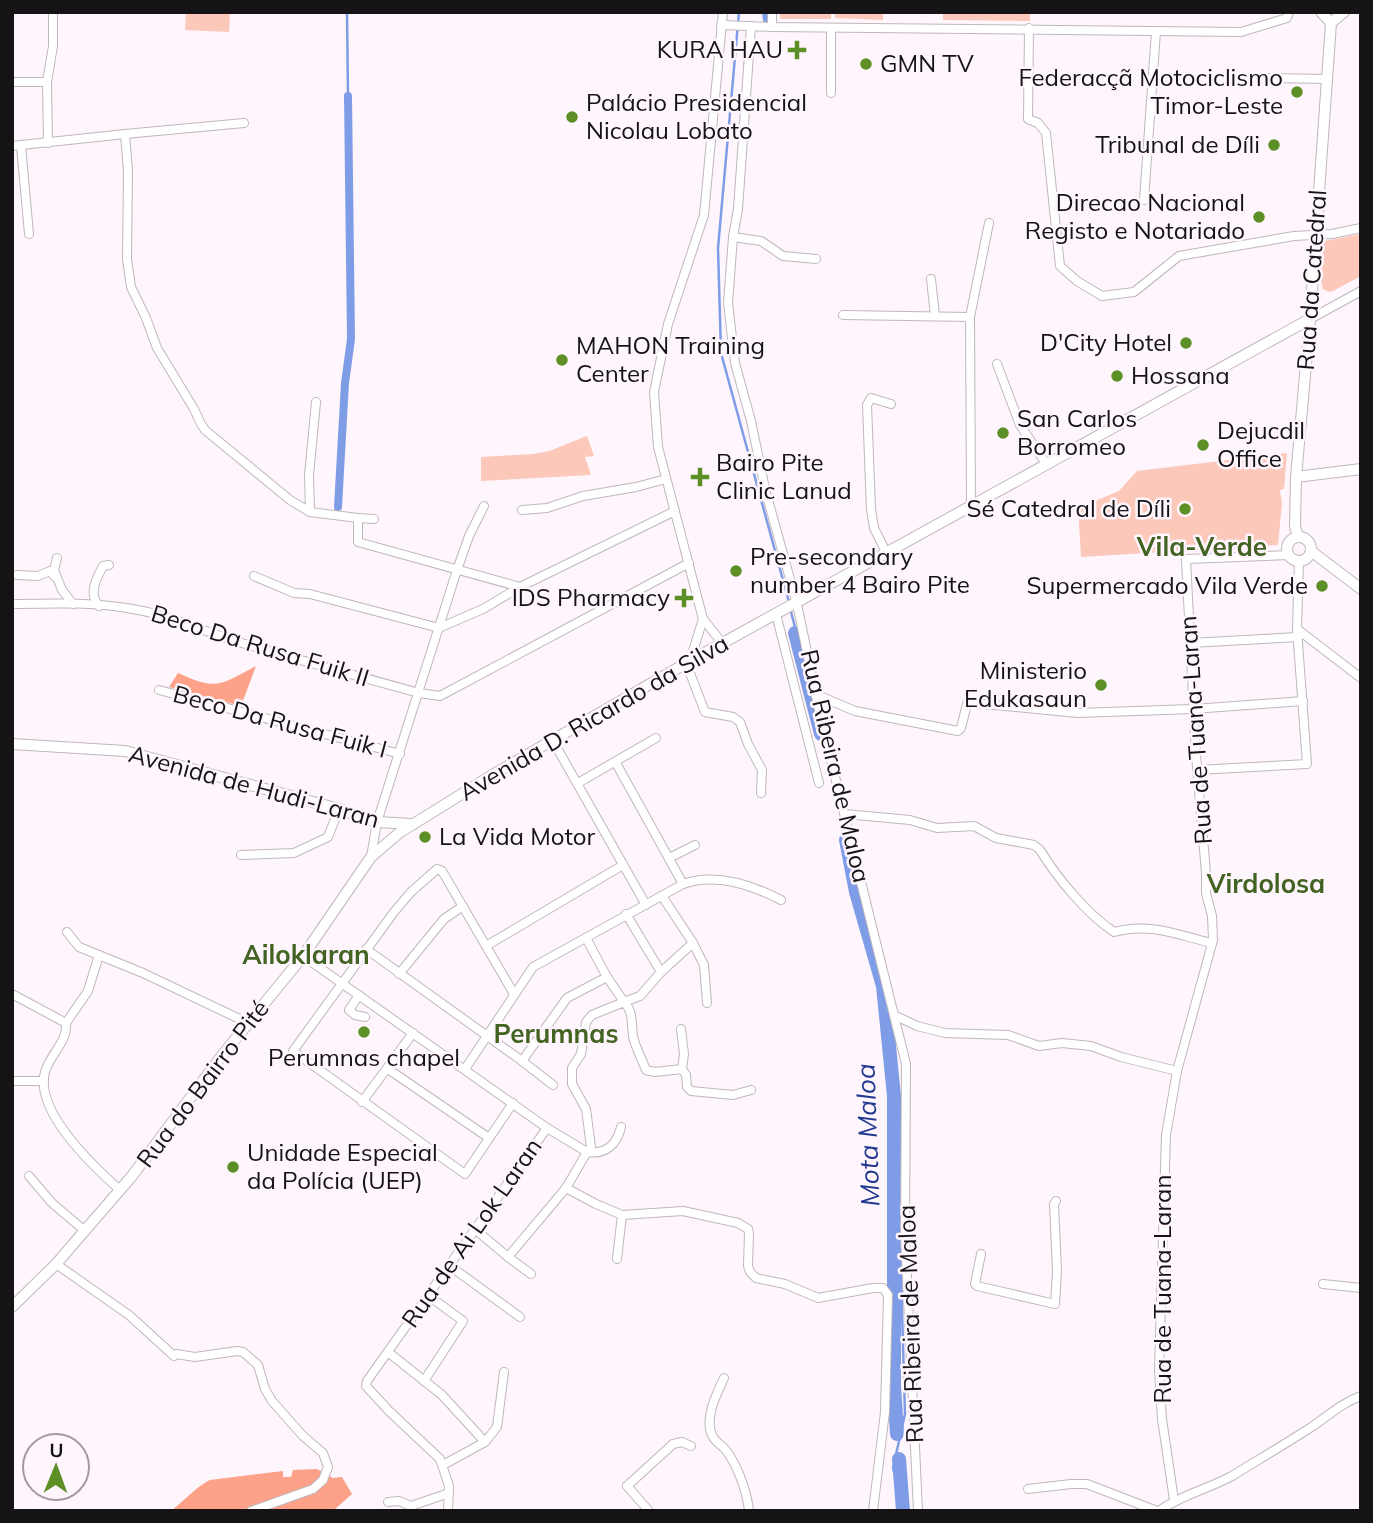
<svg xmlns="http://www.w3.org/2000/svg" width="1373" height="1523" viewBox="0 0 1373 1523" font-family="Mulish,sans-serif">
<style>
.green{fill:#fcc8ba}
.forest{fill:#fda189}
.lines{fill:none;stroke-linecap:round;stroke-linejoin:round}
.stream{stroke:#7f9ce7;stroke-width:2.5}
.canal{stroke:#7f9ce7;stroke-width:8}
.river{stroke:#7f9ce7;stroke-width:14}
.minor-casing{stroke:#bfb7bd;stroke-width:10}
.major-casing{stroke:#bfb7bd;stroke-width:12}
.minor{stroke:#fff;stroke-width:8}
.major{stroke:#fff;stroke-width:10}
.poi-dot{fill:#5d8f27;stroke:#fff6fd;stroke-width:2.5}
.labels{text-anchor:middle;stroke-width:5;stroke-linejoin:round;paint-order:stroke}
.poi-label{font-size:24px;fill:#151315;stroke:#fff6fd;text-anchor:start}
.street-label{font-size:24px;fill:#151315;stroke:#fff6fd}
.neighbourhood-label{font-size:26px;font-weight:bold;fill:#426322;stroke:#fff6fd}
.water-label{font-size:26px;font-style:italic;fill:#223a90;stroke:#fff6fd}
</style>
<rect width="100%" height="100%" fill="#fff6fd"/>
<g class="green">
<path d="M186,12h44l-1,20 -44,-2z"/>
<rect x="780" y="12" width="51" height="7"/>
<path d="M835,12h48v8l-48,-2z"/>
<path d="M943,12h87v9l-87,-1z"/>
<path d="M1361,234v42l-28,15 -4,1 -6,-3 -3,-11 4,-37z"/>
<path d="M587,436l7,20 -9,1 6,18 -110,6v-24l52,-3 16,-3z"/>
<path d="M1287,453l-3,36 -4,1 2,14 -4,41 -197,12 -3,-49 41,-17 18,-20z"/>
</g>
<g class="forest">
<path d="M256,666l-15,40 -72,-19 9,-14c39,18 42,12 78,-7z"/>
<path d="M317,1469l16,9 9,-1 10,17 -18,16 -163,1c12,-9 27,-26 39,-31l73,-9v6h8l2,-7z"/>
</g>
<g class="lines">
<g class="stream">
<path d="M347,12l1,84"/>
<path d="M739,12l-21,236 3,105 68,249"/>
<path d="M790,608l22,85"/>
<path d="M894,1029l11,385 -12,54 3,11"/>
</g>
<g class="canal">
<path d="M766,12l1,8"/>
<path d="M338,507l7,-124 6,-44 -3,-243"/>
</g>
<g class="river">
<path d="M795,633l26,101"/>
<path d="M846,840l10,52 27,94 11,110v288l3,50"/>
<path d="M899,1459l4,52"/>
</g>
<g class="minor-casing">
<g id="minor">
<path d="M721,25l51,2 469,5 46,-14 2,-6"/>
<path d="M751,26l-13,183 -5,28 -5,66 7,60 16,58 14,68 32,115 25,120 84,340 -1,170 13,277"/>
<path d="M772,27v-15"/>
<path d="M1029,28l-1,91 10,4 8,10 14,133 17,15 25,15 32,-4 45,-36 115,-20 38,-2 29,-6"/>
<path d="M1268,78l59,1"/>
<path d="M12,82h35l1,61"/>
<path d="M47,82l6,-36v-34"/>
<path d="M831,93v-65"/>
<path d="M125,134l119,-11"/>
<path d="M12,146l113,-12 3,37 -1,88 4,28 15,31 11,30 37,61 7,15 4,6 85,70 20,12 48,6v24l162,45"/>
<path d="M21,146l8,88"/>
<path d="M1144,200l12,-169"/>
<path d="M733,237l28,4 22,15 33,3"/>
<path d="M931,279l4,37"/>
<path d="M843,315l127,2"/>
<path d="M1310,319l51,-28"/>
<path d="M997,364l23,61 27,40"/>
<path d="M1243,456l7,-1"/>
<path d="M971,507l-1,-190 19,-94"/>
<path d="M522,510l25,-2 36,-12 53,-9 30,-8"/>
<path d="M310,512l-1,-37 7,-73"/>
<path d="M358,518l16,1"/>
<path d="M887,554l-13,-26 -3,-19 -4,-104 4,-7 20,6"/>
<path d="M57,558l-3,12 8,20 11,14"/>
<path d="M17,575l21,1 12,-5 4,5"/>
<path d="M254,576l40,17 16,1 129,34 44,-19 37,-22 155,-76"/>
<path d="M16,604c40,-1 83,-2 122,6 34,6 64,21 97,31 61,18 122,35 184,52l21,3 249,-133"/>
<path d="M99,606c-11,-12 -3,-27 4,-40l6,-1"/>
<path d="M776,614l43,169"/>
<path d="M703,619l20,25"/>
<path d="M1297,629l64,49"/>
<path d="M1190,643l108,-6"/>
<path d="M690,661l13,-42 -45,-172 -4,-55 14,-68 36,-109 19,-203"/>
<path d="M686,663l19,49 28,5 7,5 8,22 14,26 -1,23"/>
<path d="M159,690l241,64"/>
<path d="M815,694l40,17 103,20 3,-3 6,-24 6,-1 105,10 115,-4 110,-8"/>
<path d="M553,741l93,164"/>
<path d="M616,763l67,121"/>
<path d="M1197,770l110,-6 -10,-135 2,-69"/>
<path d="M578,783l78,-45"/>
<path d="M845,814l65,6 27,8 37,-2 22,12 38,7 6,5c18,29 46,63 74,82 36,-10 63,3 98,11"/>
<path d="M241,855l53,-2 34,-16 11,-28"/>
<path d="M371,857l6,-35 80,-252 12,-34 15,-30"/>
<path d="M669,858l26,-13"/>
<path d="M626,914l35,58"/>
<path d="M67,932l12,15 64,26 105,50"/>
<path d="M693,943l11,22 3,38"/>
<path d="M486,946l137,-81"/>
<path d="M366,949l156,112 45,-63 40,-21 -21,-39"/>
<path d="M303,956l244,172 40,24 -21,36 -58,69 -32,-27"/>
<path d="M399,974l45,-55 19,-13"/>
<path d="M607,977l17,25 16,-6 21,-24 32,-29 -31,-47"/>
<path d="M12,994l54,29c2,19 -16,31 -21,49 -11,39 49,95 75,118"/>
<path d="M359,995l-10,15 6,5 10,2"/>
<path d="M896,1016l21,10 28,7 63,2 31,11 23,-3 29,3 30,11 56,14"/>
<path d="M66,1023l22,-32 11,-36"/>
<path d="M522,1061l31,24"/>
<path d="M388,1069l101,69"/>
<path d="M465,1069l68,-102 150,-83c33,-12 69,1 98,16"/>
<path d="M682,1069l4,6 1,12 4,4 42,4 18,-5"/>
<path d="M12,1081h32"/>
<path d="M362,1102l51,-69"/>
<path d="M513,1103l-48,71 -172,-123 101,-139 17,-20 26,-23 5,2 3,5 69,118"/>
<path d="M621,1127c-4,17 -15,28 -34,25l4,-5 -5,-38 -14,-25v-16l9,-14 5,-32 6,-7 32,-13c10,11 7,20 9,34 2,11 9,23 13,34l9,2 27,-3 2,-15 -3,-25"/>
<path d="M29,1176l23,27 33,28"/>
<path d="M566,1188l30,16 26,11 61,-4 55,12 10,6 1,4 -1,33 2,6 6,6 29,6 33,14 55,-10h10l5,7 -3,117 -12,99"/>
<path d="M981,1254l-6,30 2,2 78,18 2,-33 -3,-67 2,-3"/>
<path d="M508,1257l23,17"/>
<path d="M617,1259l5,-44"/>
<path d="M56,1264l73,51 45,41 2,-2 19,3 42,-6 6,1 15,13 7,24 7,12 31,35 20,17 5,14 -5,13 -10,9 -62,22"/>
<path d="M450,1266l70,51"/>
<path d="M1323,1284l38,4"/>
<path d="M388,1352l54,43 43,47 -42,23"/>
<path d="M724,1378c-7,15 -21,42 -11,59 2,4 8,8 12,12 12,15 22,42 24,62"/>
<path d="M424,1381l39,-60 -34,-25"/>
<path d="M485,1442l12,-15 7,-55"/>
<path d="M1028,1489l43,-5h16l70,27"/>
<path d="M1174,1500l-12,-81 -3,-49 7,-235 11,-64 36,-131 -1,-24 -6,-23v-20l-10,-118 -10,-196 103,-4"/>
<path d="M388,1502l11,-1 12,5 38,-13"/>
<path d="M448,1511l1,-25 -9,-27 -51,-48 -23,-25 1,-5 180,-253"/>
<path d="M649,1511l-22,-25 46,-42 9,-2 9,4"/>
<path d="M1159,1511c22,-16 49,-22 73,-35 26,-16 53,-32 78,-48 17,-11 31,-25 51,-32"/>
</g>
</g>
<g class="major-casing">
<g id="major">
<path d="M1321,12l10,11"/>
<path d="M1331,23l13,-11"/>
<path d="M1296,477l65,-8"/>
<path d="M1298,537l-3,-11 1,-49 14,-158 21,-296"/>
<circle cx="1299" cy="549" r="12"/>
<path d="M1311,551l50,38"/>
<path d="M12,744l113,7 214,58 38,13 35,2"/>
<path d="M12,1307l44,-43 76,-88 88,-118 83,-102 68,-99 28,-24 95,-59 196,-113 620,-342"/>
</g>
</g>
<use href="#minor" class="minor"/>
<use href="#major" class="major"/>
</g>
<g class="poi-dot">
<path d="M793.5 39.5h7v7h7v7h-7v7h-7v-7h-7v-7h7z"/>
<circle cx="866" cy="64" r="7"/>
<circle cx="1297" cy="92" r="7"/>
<circle cx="572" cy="117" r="7"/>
<circle cx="1274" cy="145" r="7"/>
<circle cx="1259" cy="217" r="7"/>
<circle cx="1186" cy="343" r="7"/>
<circle cx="562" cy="360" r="7"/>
<circle cx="1117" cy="376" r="7"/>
<circle cx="1003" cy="433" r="7"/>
<circle cx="1203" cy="445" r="7"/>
<path d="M696.5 466.5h7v7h7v7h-7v7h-7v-7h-7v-7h7z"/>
<circle cx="1185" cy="509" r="7"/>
<circle cx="736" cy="571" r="7"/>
<circle cx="1322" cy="586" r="7"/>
<path d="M680.5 587.5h7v7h7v7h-7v7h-7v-7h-7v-7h7z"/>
<circle cx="1101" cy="685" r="7"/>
<circle cx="425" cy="837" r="7"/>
<circle cx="364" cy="1032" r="7"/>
<circle cx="233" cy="1167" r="7"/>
</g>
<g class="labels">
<g class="poi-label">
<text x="783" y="58" text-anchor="end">KURA HAU</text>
<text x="880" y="72">GMN TV</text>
<text x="1283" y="86" text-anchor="end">Federacçã Motociclismo<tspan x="1283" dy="28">Timor-Leste</tspan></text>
<text x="586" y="111">Palácio Presidencial<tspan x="586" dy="28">Nicolau Lobato</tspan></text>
<text x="1260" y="153" text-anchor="end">Tribunal de Díli</text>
<text x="1245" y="211" text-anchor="end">Direcao Nacional<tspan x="1245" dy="28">Registo e Notariado</tspan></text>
<text x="1172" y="351" text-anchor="end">D'City Hotel</text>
<text x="576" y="354">MAHON Training<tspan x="576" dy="28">Center</tspan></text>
<text x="1131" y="384">Hossana</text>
<text x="1017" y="427">San Carlos<tspan x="1017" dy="28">Borromeo</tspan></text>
<text x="1217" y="439">Dejucdil<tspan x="1217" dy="28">Office</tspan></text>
<text x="716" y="471">Bairo Pite<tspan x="716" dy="28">Clinic Lanud</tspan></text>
<text x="1171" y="517" text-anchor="end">Sé Catedral de Díli</text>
<text x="750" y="565">Pre-secondary<tspan x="750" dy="28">number 4 Bairo Pite</tspan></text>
<text x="1308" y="594" text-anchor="end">Supermercado Vila Verde</text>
<text x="670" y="606" text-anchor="end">IDS Pharmacy</text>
<text x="1087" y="679" text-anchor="end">Ministerio<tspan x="1087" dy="28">Edukasaun</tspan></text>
<text x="439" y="845">La Vida Motor</text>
<text x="364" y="1066" text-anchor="middle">Perumnas chapel</text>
<text x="247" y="1161">Unidade Especial<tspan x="247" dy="28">da Polícia (UEP)</tspan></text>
</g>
<g class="street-label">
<text transform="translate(1312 280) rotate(-86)" y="8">Rua da Catedral</text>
<text transform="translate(260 646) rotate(17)" y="8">Beco Da Rusa Fuik II</text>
<text transform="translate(594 718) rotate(-30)" y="8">Avenida D. Ricardo da Silva</text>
<text transform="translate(280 722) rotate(15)" y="8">Beco Da Rusa Fuik I</text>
<text transform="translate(1196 730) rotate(-94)" y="8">Rua de Tuana-Laran</text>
<text transform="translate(835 766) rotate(77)" y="8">Rua Ribeira de Maloa</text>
<text transform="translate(254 787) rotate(15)" y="8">Avenida de Hudi-Laran</text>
<text transform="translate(203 1084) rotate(-53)" y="8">Rua do Bairro Pité</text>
<text transform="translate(472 1233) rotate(-55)" y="8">Rua de Ai Lok Laran</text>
<text transform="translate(1163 1289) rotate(-90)" y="8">Rua de Tuana-Laran</text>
<text transform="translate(911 1324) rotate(-92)" y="8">Rua Ribeira de Maloa</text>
</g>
<g class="neighbourhood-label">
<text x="1202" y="556">Vila-Verde</text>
<text x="1266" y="893">Virdolosa</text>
<text x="306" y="964">Ailoklaran</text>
<text x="556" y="1043">Perumnas</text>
</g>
<g class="water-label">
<text transform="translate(868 1135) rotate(-92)" y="9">Mota Maloa</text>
</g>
</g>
<rect width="1373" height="1523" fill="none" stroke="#151315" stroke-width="28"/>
<g transform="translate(56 1467) rotate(1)"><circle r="33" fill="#fff6fd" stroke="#a19ba0" stroke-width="2"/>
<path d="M0-5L12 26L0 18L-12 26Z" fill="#5d8f27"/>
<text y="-10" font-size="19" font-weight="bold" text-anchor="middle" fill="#151315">U</text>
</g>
</svg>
